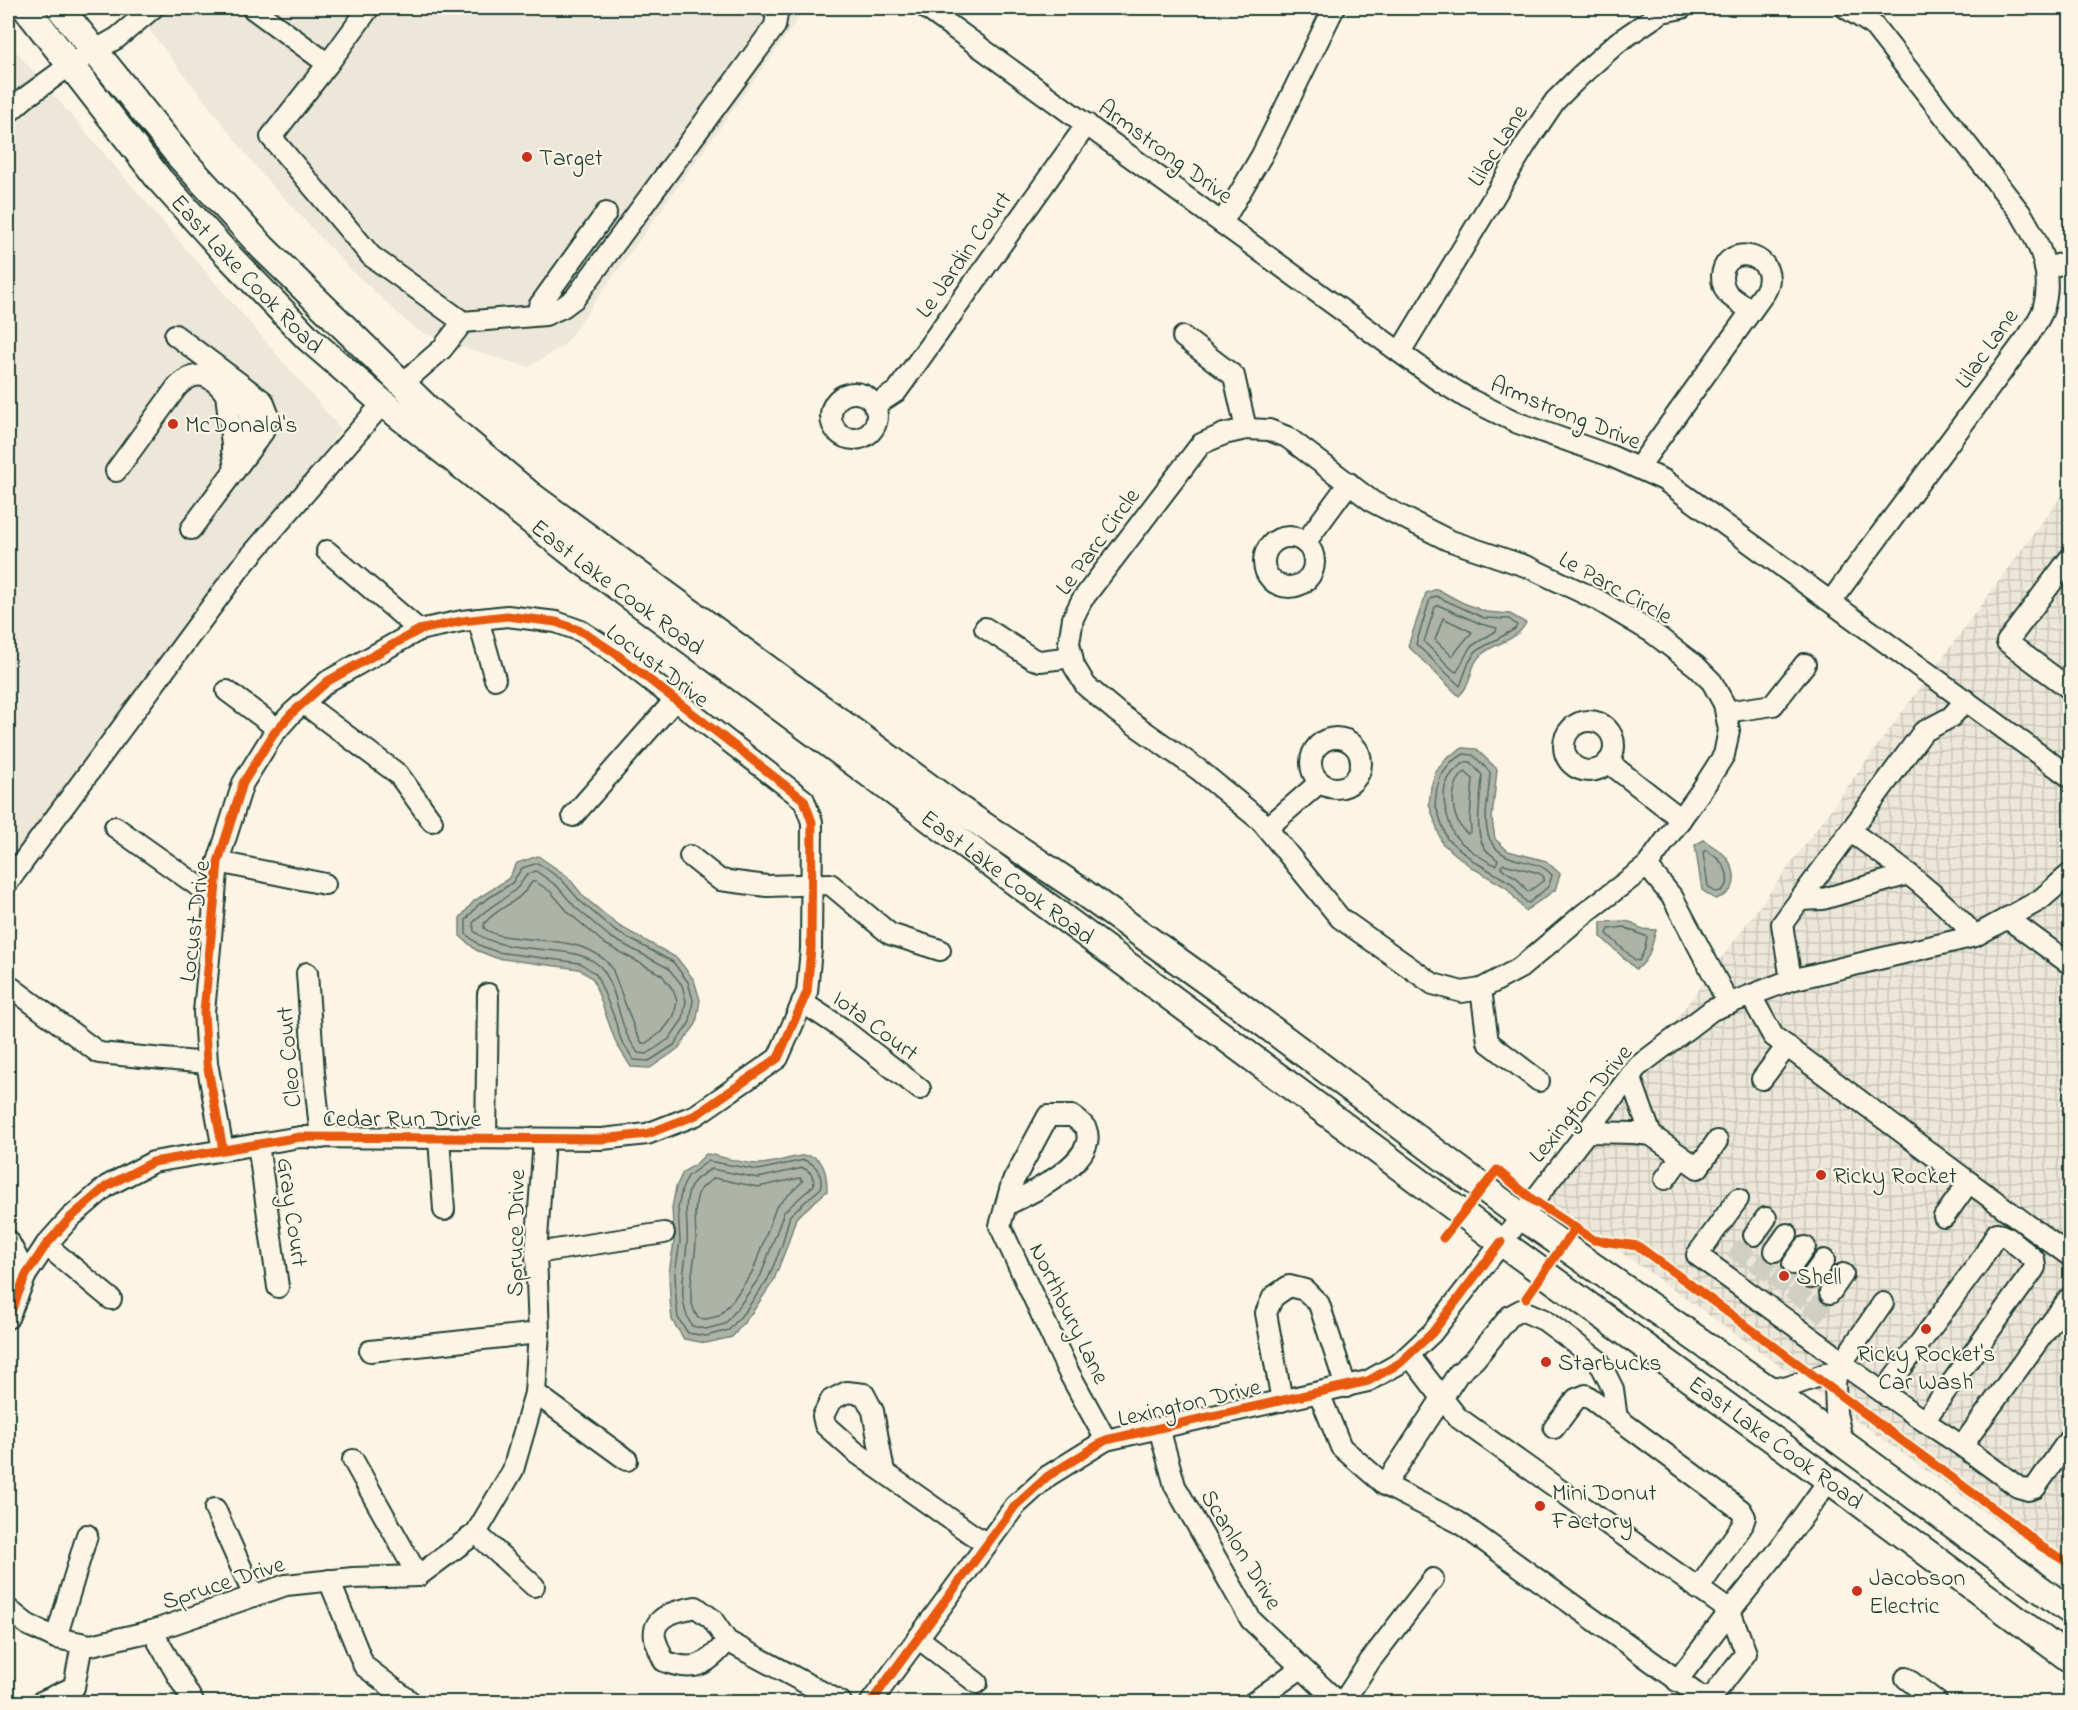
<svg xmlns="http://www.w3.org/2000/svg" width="2078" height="1710" viewBox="0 0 2078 1710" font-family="'Indie Flower',sans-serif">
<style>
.built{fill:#ece7d8}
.industrial{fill:url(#industrial-grid)}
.water{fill:#aeb3a7;stroke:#758479;stroke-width:1.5}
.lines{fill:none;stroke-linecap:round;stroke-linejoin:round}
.shore{stroke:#586c62;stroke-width:1.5}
.minor-tunnel{stroke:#d0d0c2;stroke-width:20;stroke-dasharray:20 10;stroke-linecap:butt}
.minor-casing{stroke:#1f3d34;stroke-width:24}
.major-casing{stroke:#1f3d34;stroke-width:30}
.minor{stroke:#fcf5e5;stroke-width:20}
.major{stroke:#fcf5e5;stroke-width:26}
.cycleway-casing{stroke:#fcf5e5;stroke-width:13}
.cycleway{stroke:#e8590c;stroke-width:9}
.poi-dot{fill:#c8321e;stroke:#fcf5e5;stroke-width:2}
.labels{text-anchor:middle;stroke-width:4.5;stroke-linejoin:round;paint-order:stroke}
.street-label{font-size:24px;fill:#1f3d34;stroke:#fcf5e5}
.poi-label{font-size:24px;fill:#1f3d34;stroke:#fcf5e5;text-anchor:start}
</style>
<defs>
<pattern id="industrial-grid" width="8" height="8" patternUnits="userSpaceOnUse" patternTransform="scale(1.5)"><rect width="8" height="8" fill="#ece7d8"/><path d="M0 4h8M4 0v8" fill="none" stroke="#cac7ba"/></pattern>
</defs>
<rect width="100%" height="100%" fill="#fcf5e5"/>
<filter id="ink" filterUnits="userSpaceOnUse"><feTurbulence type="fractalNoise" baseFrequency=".0167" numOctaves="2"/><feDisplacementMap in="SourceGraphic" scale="12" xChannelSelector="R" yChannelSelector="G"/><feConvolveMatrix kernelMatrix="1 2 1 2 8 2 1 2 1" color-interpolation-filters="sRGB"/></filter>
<g filter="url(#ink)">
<g class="built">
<path d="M132,8h674l-242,337 -35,22 -56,-16 -57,-21 -65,-60 -85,-91z"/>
<path d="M8,42l333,387 -333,451z"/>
</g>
<path class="industrial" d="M2070,484v1089l-525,-375z"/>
<g class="water">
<path d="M1437,589l24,13 25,10 24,2 16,9c-11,20 -30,18 -45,32 -12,10 -7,27 -22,41l-51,-50 18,-53z"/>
<path d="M1463,748l13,1 21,20 -5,50 3,20 13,12 38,10 14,13 -5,16 -30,21 -18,-23 -36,-21 -29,-24 -13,-39 2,-17 4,-14 12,-16z"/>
<path d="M1704,840c7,6 18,11 23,18 12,18 10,35 -12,41l-13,-9 -7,-45z"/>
<path d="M538,856l29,20 17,21 35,29 58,32 17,22 6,20 -4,24 -18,25 -28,19 -19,-1 -15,-24 -23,-64 -14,-10 -83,-11 -20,-8 -16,-14v-18l14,-17 34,-22 9,-16z"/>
<path d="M1624,921l9,2 7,6 16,1c-4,14 -6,32 -20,39l-35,-32v-15z"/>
<path d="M706,1154c16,2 33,9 50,10 32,2 71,-33 71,27l-31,27 -9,28 -14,36 -22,32 -19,23 -26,6 -22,-4 -12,-19 -2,-21 -1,-26 5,-31 -2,-34 4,-21 7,-15 12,-7z"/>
</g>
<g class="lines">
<g class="shore">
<path d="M1436,596l48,22 25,1 8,6 -2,4 -39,22 -7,11 -9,24 -44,-42 14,-45z"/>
<path d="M1438,605l43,19 16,4 -1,3 -26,16 -13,25 -3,-1 -30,-29 11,-35z"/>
<path d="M1443,618l29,14 -20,24 -17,-16z"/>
<path d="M1464,754l9,1 17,17c-1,36 -18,76 28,88 14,3 25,5 34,15l-3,11 -20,17 -3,-1 -15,-19 -36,-21 -28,-23 -12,-35 2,-16 4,-12 10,-14z"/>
<path d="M1466,762h4l12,13c0,18 -9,56 2,72 3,5 9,9 14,13l-2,5c-12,-4 -34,-20 -42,-30 -3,-4 -4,-12 -6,-17 -8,-24 -5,-43 18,-56z"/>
<path d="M1465,772l8,7 -3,39 1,13 -3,3c-17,-11 -21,-48 -3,-62z"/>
<path d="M1705,850c14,7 25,19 22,35l-6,6 -6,1 -7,-6 -5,-33z"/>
<path d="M538,863l24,17 18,21 35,30 58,31 15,20 5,18 -3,22 -16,23 -25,16 -15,-1 -13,-20 -8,-26 -17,-40 -16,-11 -83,-11 -18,-7 -13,-11v-14l12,-15 34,-22 10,-15z"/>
<path d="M1504,864l35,9 5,4 -1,4 -15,11 -11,-14 -15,-9 -1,-3z"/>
<path d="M536,871l21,15 18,21 35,30 58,31 14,17 4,16 -3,18 -14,20 -22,15 -9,-1c-3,-5 -7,-10 -10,-16 -10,-20 -11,-46 -24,-66 -23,-33 -97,-11 -130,-40l-1,-8c12,-15 28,-21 42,-33 10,-8 6,-15 21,-19z"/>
<path d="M532,882h4l15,10 18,21 36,31 57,31 11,15 4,11 -3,15 -12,16 -16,11h-4l-6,-10 -24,-65c-20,-28 -61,-26 -92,-30 -12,-1 -26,-2 -36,-10v-4c14,-18 35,-20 48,-42z"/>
<path d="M1624,927l23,10 -3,14 -5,10 -4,-1 -28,-26 2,-5z"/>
<path d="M804,1160c14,5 18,14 17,28l-31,27 -8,30 -14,34 -22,31 -17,20 -23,6 -18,-3 -10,-15 -2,-20 -1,-25 5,-31 -2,-34 4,-19 6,-13 20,-15 50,9z"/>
<path d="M803,1168c8,3 11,9 11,17l-30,27 -23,63 -21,30 -15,19 -19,5 -14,-3c-16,-25 -7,-55 -5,-83 2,-19 -6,-42 6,-60 3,-5 13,-11 18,-14l47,9z"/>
<path d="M714,1178l44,9 42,-9 3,3 -27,26 -23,64 -20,29 -14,16 -13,3 -8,-1c-15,-22 -2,-54 -2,-78 0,-15 -3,-31 2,-46 3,-8 10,-11 16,-16z"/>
</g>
<g class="minor-tunnel">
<path d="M1735,1261l19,-26"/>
<path d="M1757,1275l18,-24"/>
<path d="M1775,1289l18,-25"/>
<path d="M1793,1303l18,-25"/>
<path d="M1811,1317l19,-24"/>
</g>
<g class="minor-casing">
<g id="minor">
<path d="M252,8l76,56 -57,73 100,119 92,66 82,-7 18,-8 12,-9 200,-272 2,-12 -6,-6"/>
<path d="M926,8l509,370 32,20 51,25 93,33 53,24 406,297"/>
<path d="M328,64l41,-56"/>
<path d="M8,113l17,-15 45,-33 47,-27 36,-30"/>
<path d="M1222,223l40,-68 72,-147"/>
<path d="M2045,268l25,-6"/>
<path d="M539,306l67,-93"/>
<path d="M175,335l88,66 5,13 -5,18 -72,97"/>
<path d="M1183,337l51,39 12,53"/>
<path d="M1400,352l126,-208 29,-43 25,-25 38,-34 44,-30 20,-4"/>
<path d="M402,384l40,-35 21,-27"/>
<path d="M220,386l29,24v14l-17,27"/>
<circle cx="854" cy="416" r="23"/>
<path d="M874,406l23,-15 190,-267"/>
<path d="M1246,429l23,1 18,7 86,65 75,38 80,27 70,33 55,33 43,33 16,16 12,22 5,26 -5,25 -23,36 -54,75 -62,47 -65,55 -39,21 -19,3 -29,-8 -93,-66 -79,-97 -62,-51 -82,-58 -31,-26 -12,-20 -5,-23 4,-25 9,-18 119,-156 23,-10z"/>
<path d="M1638,468l127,-176c19,-36 -39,-53 -43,-16 0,7 2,13 6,18 6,6 16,11 23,17"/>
<path d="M116,471l61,-84c19,-19 34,-13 49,7l9,76"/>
<circle cx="1289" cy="562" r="25"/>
<path d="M1305,543l44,-60"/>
<path d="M327,551l92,79"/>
<path d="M2070,558l-63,84 63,47"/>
<path d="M1831,601l198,-266c5,-8 11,-17 14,-25 11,-36 -3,-65 -21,-95l-149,-190 -27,-17"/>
<path d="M478,619l17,60"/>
<path d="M985,628l48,31 7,2 32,-4"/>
<path d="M227,691l51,38"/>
<path d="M303,703l95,71 34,47"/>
<path d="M1726,712l47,-7 32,-41"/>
<circle cx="1589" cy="746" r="25"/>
<circle cx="1336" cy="763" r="25"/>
<path d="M1608,762l73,57"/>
<path d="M573,816l101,-115"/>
<path d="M115,827l100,71"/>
<path d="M1267,828l53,-46"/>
<path d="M1850,831c45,32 88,63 125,105"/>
<path d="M690,856l30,24 47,6 63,-2 60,50 50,16"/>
<path d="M218,862l107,22"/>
<path d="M1647,866l26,32 56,106"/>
<path d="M8,882l232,-314 143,-165"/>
<path d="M1800,900l23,-1 86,-25"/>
<path d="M2007,918l63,46"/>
<path d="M307,973l7,100 7,65"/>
<path d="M1791,980l-9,-56 141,-192 28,-15 15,-17"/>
<path d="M8,985l91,68 108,10"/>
<path d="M1481,989l7,53 51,39"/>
<path d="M1751,996l22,40 196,146 -25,35"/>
<path d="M802,1002l38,25 80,62"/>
<path d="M1630,1076l21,59"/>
<path d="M1762,1079l25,-33"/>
<path d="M1586,1132l48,1 17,2 47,33 19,-27"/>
<path d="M439,1138l5,72"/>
<path d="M486,1138l2,-144"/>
<path d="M258,1144l20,143"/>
<path d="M1665,1179l16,-22"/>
<path d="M1969,1182l101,74"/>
<path d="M1738,1199l-41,56 146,106"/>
<path d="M1006,1205c22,-10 93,-44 80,-76 -2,-5 -9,-9 -14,-13h-24l-36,67 -12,43 69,147 37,67"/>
<path d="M1754,1235l12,-17"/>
<path d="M8,1240l18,35"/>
<path d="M46,1245l65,54"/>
<path d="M1775,1251l12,-17"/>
<path d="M536,1253l128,-20"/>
<path d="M1793,1264l12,-17"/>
<path d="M1811,1278l13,-18"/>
<path d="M1830,1293l13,-19"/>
<path d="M2070,1297l-108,149 56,41 10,3 7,-2 35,-50"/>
<path d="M8,1318l18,-43 20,-30 24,-27 37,-32 46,-24 147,-25 302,2 45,-5 49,-19 82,-57 29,-66 4,-43 1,-127 -8,-22 -189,-147 -34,-22 -25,-9 -49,-6 -45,5 -43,9 -91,51 -36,32 -18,20 -31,50 -25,79 -14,150 3,51 16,87"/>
<path d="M370,1351l169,-18"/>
<path d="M1409,1355l48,62 273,194 45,-56 54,-75"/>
<path d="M1763,1386l22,2 52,-18 11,-2 76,53 108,-149 3,-5 -1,-8 -26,-21 -11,-5 -16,27 -98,133"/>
<path d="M535,1393l92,67"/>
<path d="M1319,1393l22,54 44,38 73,37 243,175h11l34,-44 -16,-42"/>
<path d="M1282,1401l-16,-88 7,-16 16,-11 16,4 14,14 27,83"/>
<path d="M1924,1421l38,25"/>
<path d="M1159,1428l16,58 76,134 87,82"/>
<path d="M1554,1428l22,-29 10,-4 155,115 4,7 -3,9 -44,63"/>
<path d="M1843,1444l-7,-31 -1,-29 2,-14 46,-67"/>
<path d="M353,1460l65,116"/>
<path d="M884,1472l-11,-61 -9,-17 -17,-2 -16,8 -8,16 2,9 29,26 116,82 17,11"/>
<path d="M1385,1485l73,-111 17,-15 35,-43 11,-6 23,10 55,41 14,28 4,30"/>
<path d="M215,1509l39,87"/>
<path d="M476,1533l58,53"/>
<path d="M329,1580l35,86 47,36"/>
<path d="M8,1609l20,16 28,13 35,7 61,-14 134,-46 67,-7 65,-2 58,-43 37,-63 22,-77 4,-60 -3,-80 8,-114"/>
<path d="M152,1631l41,71"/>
<path d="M56,1638l31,-103"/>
<path d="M918,1638l59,45"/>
<path d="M727,1641c-19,24 -33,32 -63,20 -3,-7 -7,-15 -9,-23 -4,-23 25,-28 41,-31l16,12 15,22 114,61"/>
<path d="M1906,1678l31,24"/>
<path d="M1677,1681l53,-70"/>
<path d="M74,1687l8,-43"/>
<path d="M41,1702l33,-15"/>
<path d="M871,1702l144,-196 33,-30 58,-36 262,-59 32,-18 32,-30 205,-266 75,-57 79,-30 184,-44 65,-36 30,-26"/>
<path d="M1254,1702l47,-34"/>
<path d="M1343,1702l27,-41 63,-82"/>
</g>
</g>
<g class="major-casing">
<g id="major">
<path id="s1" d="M26,8l133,171 65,72 85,88 74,64 190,151 337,250 591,438 328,238 241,179"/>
<path d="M60,8l121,150 82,90 165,161 101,85 430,315 118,79 161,116 283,212 263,184 286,211"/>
</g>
</g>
<use href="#minor" class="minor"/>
<use href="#major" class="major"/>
<g class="cycleway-casing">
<g id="cycleway">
<path d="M1443,1238l54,-68 36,30 61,40 44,6 374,276 30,25 28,17"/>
<path d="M1526,1298l49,-70"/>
<path d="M8,1318l18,-43 20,-30 24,-27 37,-32 46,-24 147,-25 302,2 45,-5 49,-19 82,-57 29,-66 4,-43 1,-127 -8,-22 -189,-147 -34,-22 -25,-9 -49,-6 -45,5 -43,9 -91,51 -36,32 -18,20 -31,50 -25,79 -14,150 3,51 16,87"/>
<path d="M871,1702l144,-196 33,-30 58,-36 262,-59 32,-18 32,-30 69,-91"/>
</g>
</g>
<use href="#cycleway" class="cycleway"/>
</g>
</g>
<g class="poi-dot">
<circle cx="527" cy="157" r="6"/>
<circle cx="173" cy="424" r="6"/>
<circle cx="1821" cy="1175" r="6"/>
<circle cx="1784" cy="1276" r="6"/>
<circle cx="1926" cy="1329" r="6"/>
<circle cx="1546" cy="1362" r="6"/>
<circle cx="1540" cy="1506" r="6"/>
<circle cx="1857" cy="1591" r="6"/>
</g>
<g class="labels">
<g class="street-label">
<text transform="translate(1497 145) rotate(-58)" y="8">Lilac Lane</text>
<text transform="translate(1166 151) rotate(36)" y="8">Armstrong Drive</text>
<text transform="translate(963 254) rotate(-55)" y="8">Le Jardin Court</text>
<text dy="8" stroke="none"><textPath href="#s1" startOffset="346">East Lake Cook Road</textPath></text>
<text transform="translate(1986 348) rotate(-55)" y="8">Lilac Lane</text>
<text transform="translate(1566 412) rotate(22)" y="8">Armstrong Drive</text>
<text transform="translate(1097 541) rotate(-54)" y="8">Le Parc Circle</text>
<text dy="8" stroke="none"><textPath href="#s1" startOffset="832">East Lake Cook Road</textPath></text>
<text transform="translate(1616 587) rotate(29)" y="8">Le Parc Circle</text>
<text transform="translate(658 665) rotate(37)" y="8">Locust Drive</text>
<text dy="8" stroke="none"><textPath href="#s1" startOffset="1318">East Lake Cook Road</textPath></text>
<text transform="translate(194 921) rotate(-83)" y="8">Locust Drive</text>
<text transform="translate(876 1025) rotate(37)" y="8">Iota Court</text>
<text transform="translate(288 1057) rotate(-95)" y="8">Cleo Court</text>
<text transform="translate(1580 1103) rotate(-50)" y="8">Lexington Drive</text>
<text x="402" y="1126">Cedar Run Drive</text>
<text transform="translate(293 1212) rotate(82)" y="8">Gray Court</text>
<text transform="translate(515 1233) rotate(-89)" y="8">Spruce Drive</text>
<text transform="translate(1070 1313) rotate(64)" y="8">Northbury Lane</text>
<text transform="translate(1189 1402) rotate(-13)" y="8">Lexington Drive</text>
<text dy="8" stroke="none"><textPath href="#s1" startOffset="2272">East Lake Cook Road</textPath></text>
<text transform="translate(1242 1549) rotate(59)" y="8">Scanlon Drive</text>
<text transform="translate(223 1582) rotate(-18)" y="8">Spruce Drive</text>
</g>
<g class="poi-label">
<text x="539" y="165">Target</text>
<text x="185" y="432">McDonald's</text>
<text x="1833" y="1183">Ricky Rocket</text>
<text x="1796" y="1284">Shell</text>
<text x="1926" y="1361" text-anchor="middle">Ricky Rocket's<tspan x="1926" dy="28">Car Wash</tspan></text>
<text x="1558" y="1370">Starbucks</text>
<text x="1552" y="1500">Mini Donut<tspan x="1552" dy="28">Factory</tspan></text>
<text x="1869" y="1585">Jacobson<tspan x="1869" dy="28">Electric</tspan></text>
</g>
</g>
<rect width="2078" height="1710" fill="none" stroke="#fcf5e5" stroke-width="30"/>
<rect x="15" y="15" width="2048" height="1680" fill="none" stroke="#1f3d34" stroke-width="2" filter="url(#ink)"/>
</svg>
